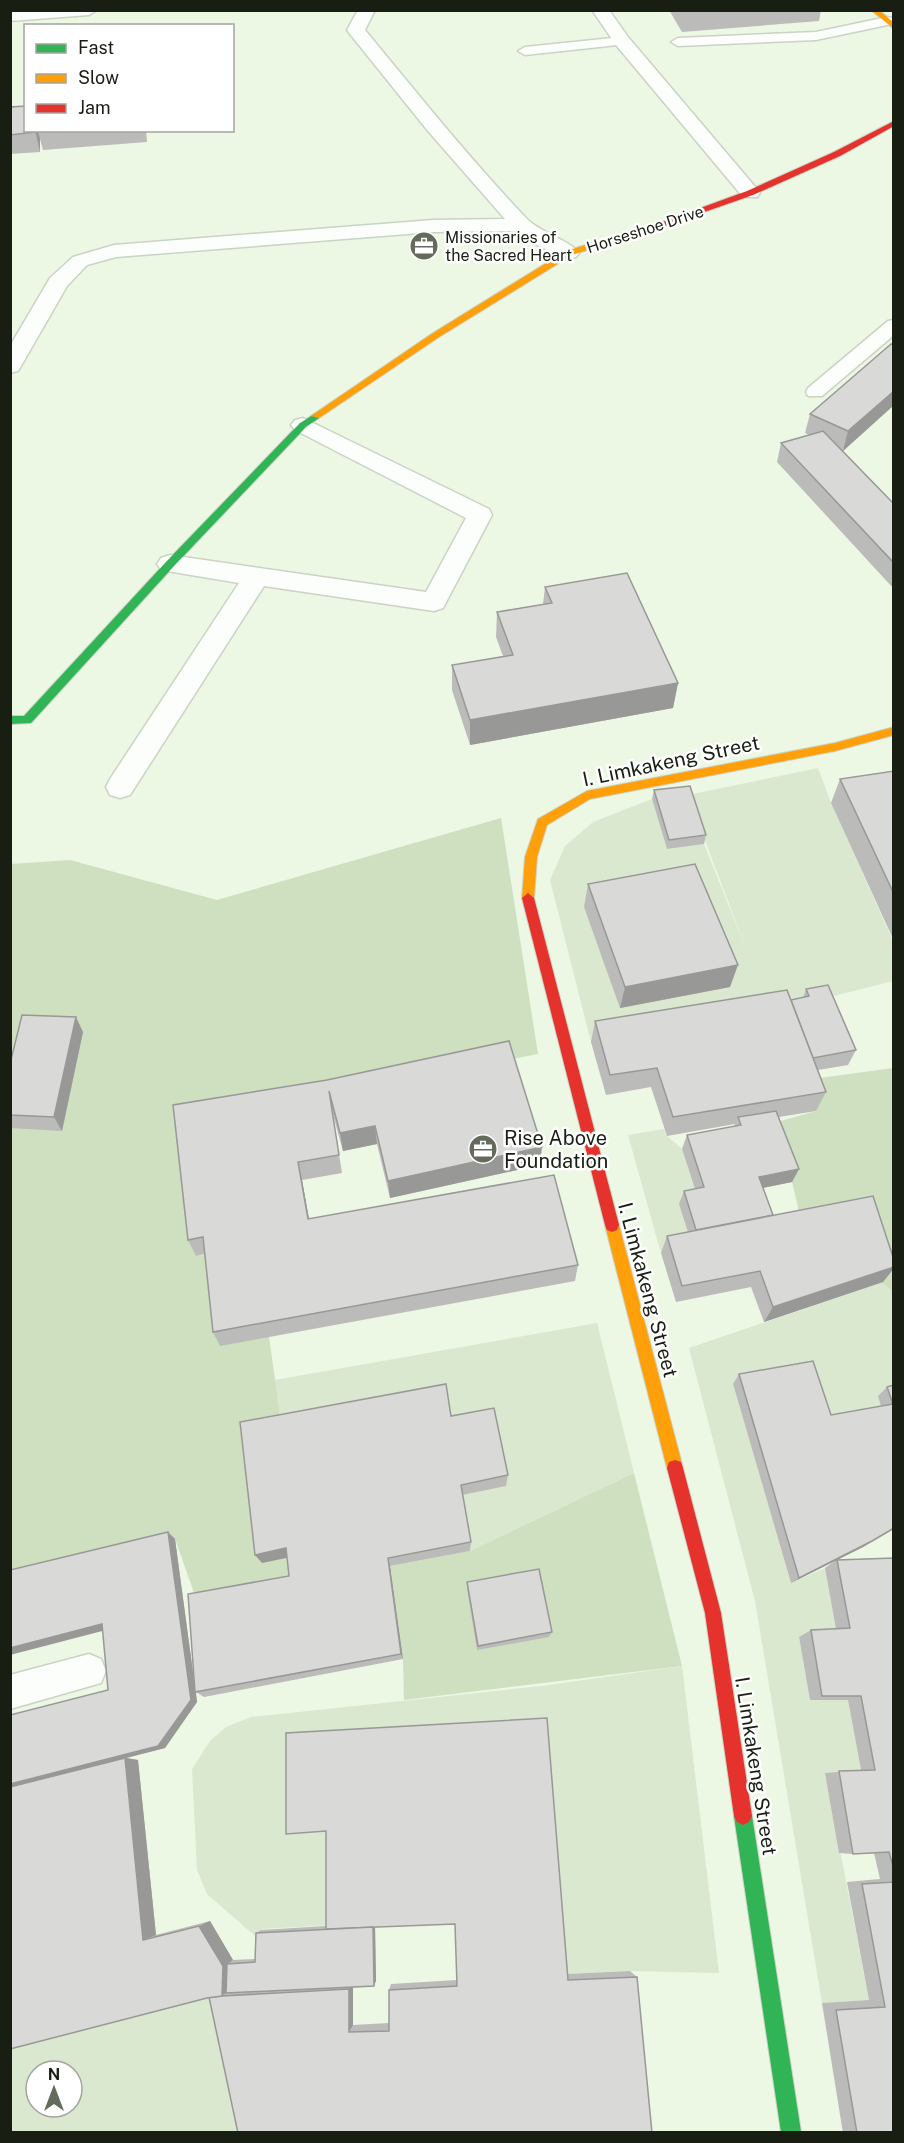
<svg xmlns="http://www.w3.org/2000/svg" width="904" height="2143" viewBox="0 0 904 2143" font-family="'Public Sans',sans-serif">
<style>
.green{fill:#dae8cf;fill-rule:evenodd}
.forest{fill:#cee0c0}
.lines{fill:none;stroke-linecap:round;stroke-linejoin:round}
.lane-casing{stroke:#cbd3c5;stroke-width:3}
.street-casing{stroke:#cbd3c5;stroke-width:3}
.fast-casing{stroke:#cbd3c5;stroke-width:2}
.slow-casing{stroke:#cbd3c5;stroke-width:2}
.jam-casing{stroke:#cbd3c5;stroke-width:2}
.lane{fill:#fcfefb;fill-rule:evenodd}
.street{fill:#fcfefb;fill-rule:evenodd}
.fast{fill:#30b455;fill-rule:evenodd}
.slow{fill:#ff9f0a;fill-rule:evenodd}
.jam{fill:#e5322d;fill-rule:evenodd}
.wall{fill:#bbbbba;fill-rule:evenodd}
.shaded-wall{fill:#989897}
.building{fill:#d9d9d8;stroke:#989897;stroke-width:1.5}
.labels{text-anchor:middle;stroke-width:5;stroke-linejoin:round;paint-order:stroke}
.far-street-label{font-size:16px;fill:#181f12;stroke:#fff}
.far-poi-label{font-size:16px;fill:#181f12;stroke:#fff;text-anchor:start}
.street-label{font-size:20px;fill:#181f12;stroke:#fff}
.poi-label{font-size:20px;fill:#181f12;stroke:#fff;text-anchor:start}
</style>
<rect width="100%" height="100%" fill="#ecf7e4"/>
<g class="green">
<path d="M818,768l13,35 62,138v40l-122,31 -180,30 -41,-162 15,-34 28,-24 59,-23 15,50 37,-5 42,105 -58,-154z"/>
<path d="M664,1129l3,7 15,13 17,51 -7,45 -31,8 -33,-118z"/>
<path d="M883,1282l10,9v102l-10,20 -60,11 -18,-53 -72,13 58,199 34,-15 12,66 -38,3 11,63h38l13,71 -36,2 44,227 -47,3 -67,-402 -66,-253z"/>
<path d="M597,1323l37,150 -164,78 -188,-122 -7,-49z"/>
<path d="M682,1666l37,307 -89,-2 -67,3 -233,-143 1,94 -69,4 -1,12 -54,-47 -10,-24 -5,-101 18,-28 16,-14 25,-10 291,-31z"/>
<path d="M218,1990l31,142h-238v-86zM36,2071h36v36h-36z"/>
</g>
<g class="forest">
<path d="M501,818l37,236 -358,70 16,132 14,-2 59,83 13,92 13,154 -98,18 -22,-62 -164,40v-715l59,-4 147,40z"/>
<path d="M893,1068v223l-91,-67 -10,-42 -22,-58 46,-13 -11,-31z"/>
<path d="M634,1473l48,193 -278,34 -1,-41 -13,-93 80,-15z"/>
</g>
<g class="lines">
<g class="lane-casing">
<g id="lane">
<path d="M887,17l5,1v6l-76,16 -138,6 -7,-4 7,-4 138,-6z"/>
<path d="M622,37l7,4 -2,3 -102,11 -7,-4 7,-4z"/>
<path d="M894,320v15l-72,61h-14l-2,-4 2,-4 80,-67z"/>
<path d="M89,1654l12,5 5,12 -5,12 -91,26v-34z"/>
</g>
</g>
<g class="street-casing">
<g id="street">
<path d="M97,10l-8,5 -79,6v-10z"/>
<path d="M358,10h17l-10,20c52,63 104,128 161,188 14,15 45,23 53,35l-3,4 -7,2 -7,-2 -29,-14 -17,-12 -83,1 -317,25 -29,8 -20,21 -46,80 -3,5 -8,2v-27l40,-68 23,-21 41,-12 319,-25 72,-1 -77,-88 -78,-97 -3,-4z"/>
<path d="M592,10h17l19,27 129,152 3,4 -3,4h-14l-127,-152z"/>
<path d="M303,418l186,91 3,6 -49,93 -9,3 -170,-25 -134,209 -10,3 -10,-3 -4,-8 4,-8 129,-196 -78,-13 -4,-6 4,-6 9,-3 256,37 40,-74 -171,-88 -4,-5 4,-5z"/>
</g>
</g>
<g class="fast-casing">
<g id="fast">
<path d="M316,413l3,1v4l-13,9 -132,139 -143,157 -21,1v-8h14l142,-154 134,-139z"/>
<path d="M743,1807l6,3 3,6 49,316h-20l-47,-316 3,-6z"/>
</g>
</g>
<g class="slow-casing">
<g id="slow">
<path d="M871,10h8l15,13v6z"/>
<path d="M644,227l7,2 -79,26 -133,82 -120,81 -8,-2 122,-83 133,-82z"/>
<path d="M894,727v8l-59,16 -245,48 -43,26 -10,32 -3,41 -6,5 -6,-5 3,-41 13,-38 49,-28 248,-48z"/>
<path d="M612,1218l5,2 2,5 64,243 -2,6 -6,2 -6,-2 -2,-6 -62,-243 2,-5z"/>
</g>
</g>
<g class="jam-casing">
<g id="jam">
<path d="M894,121v5l-54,30 -87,39 -103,36 -7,-2 104,-38 87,-39z"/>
<path d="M528,893l6,5 85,327 -2,5 -5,2 -5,-2 -2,-5 -83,-327z"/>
<path d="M675,1460l6,2 2,6 38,145 31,203 -3,6 -6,3 -6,-3 -3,-6 -29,-203 -38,-145 2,-6z"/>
</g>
</g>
<use href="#lane" class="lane"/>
<use href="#street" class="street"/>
<use href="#fast" class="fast"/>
<use href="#slow" class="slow"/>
<use href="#jam" class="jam"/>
</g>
<g class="wall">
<path d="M669,10h152l-2,11 -137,11z"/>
<path d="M10,107l16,23h120l1,12 -104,8 -3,-11v13l-30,2z"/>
<path d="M894,345v60l-51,46 -1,-1 52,54v85l-117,-127 4,-19 28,-8 -4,-2 5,-19z"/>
<path d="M545,587l133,96 -5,25 -203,37 -18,-55v-25l51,-9 -7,-19 1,-25 46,-8z"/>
<path d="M894,771v170l-63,-138 9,-24z"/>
<path d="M654,790l52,45 -2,9 -37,5 -15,-50z"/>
<path d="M588,884l142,103 -110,21 -36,-101z"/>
<path d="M806,989l50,61 -8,15 -30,5 8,22 -10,19 -37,6 20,52 -7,13 -29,6 10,27 121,45v8l-11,14 -119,40 -13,-35 -75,15 -15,-49 6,-17 21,-4 -9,-28 5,-13 11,-2 -13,-40 5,-14 47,-8 1,-3 -68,12 -16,-49 -45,8 -15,-53 4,-21 196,-21 12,-2z"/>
<path d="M83,1032l-21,99 -52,-3v-64z"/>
<path d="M327,1080l213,85 -150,33 -13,-54 -34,7 -11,-40 10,62 -40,7 7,39 269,46 -3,16 -355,65 -7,-14 -8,-78 -9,2 -8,-16z"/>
<path d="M739,1374l92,41 50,-9 -3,-10 9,-9 7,-2v144l-31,18 -26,13 57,-2v575h-51l-21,-130 47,-3 -22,-118 33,-3 -6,-26 -21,1 -14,-1 -14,-80 36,-3 -13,-70h-38l-11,-63 12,-7 25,-1 -11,-61 11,-8 -45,23 -58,-199z"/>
<path d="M451,1416l57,59 -2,11 -44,9 9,47 -1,9 -80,15 13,93 -199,38 -8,-5 1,10 -32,46 -39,10 12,2 18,175 54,-14 23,39 22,-1 1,-26 5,-3 65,-4v-95l-40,-98 281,241 63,-3 7,6 15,156 -443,-136 -199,52 98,-359 60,-158 7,7 20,148 94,-111 -2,-19 -25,6zM455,1924l2,56 -66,4 -2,6v33l-36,2v-38l23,-6 -1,-54z"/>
<path d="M467,1582l85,50 -3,5 -72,13 -10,-62z"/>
</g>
<g class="shaded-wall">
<path d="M35,130h4l-1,1 2,8v13z"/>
<path d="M894,391v14l-51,46 5,-20z"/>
<path d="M678,683l-5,25 -203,37v-25z"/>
<path d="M738,965l-8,22 -110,21 5,-21z"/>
<path d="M76,1017l7,15 -21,99 -8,-14z"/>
<path d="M375,1126l2,18 -34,7 -3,-18z"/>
<path d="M542,1147l-2,18 -150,33 -2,-17z"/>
<path d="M298,1162l4,18 10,56 -4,-17z"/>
<path d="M799,1169l-7,13 -40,8 7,-13z"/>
<path d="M894,1267v1l-11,14 -119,40 9,-15z"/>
<path d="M894,1528l-31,19 -72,36 8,-5z"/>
<path d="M168,1532l7,7 22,163 -32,46 -39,10 12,2 18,175 -13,5 -133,-152v-4l148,-38z"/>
<path d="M286,1548l5,9 -29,6 -7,-8z"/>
<path d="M388,1558l2,8 13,93 -2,-5z"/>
<path d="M102,1624l8,5 -100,26v-7z"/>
<path d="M210,1921l23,39 -6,4 5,24 -10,8 -23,-70z"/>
<path d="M375,1924l1,57 -2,5 -1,-59z"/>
<path d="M353,1983v42l-4,7v-43z"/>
</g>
<g class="building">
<path d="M26,106v24h9l1,2 -26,3v-28z"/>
<path d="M891,344l3,1v46l-46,40 -38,-17z"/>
<path d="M823,431l71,73v59l-113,-120z"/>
<path d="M627,573l51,110 -208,37 -18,-55 61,-10 -16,-43 55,-9 -7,-16z"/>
<path d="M894,771v123l-54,-115z"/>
<path d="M690,786l16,49 -37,5 -15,-50z"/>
<path d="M695,864l43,101 -113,22 -37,-103z"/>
<path d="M828,985l28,65 -43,8 -22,-58 18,-4 -3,-7z"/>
<path d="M787,990l39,102 -153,25 -16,-49 -47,7 -15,-54z"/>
<path d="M22,1015l54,2 -22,100 -44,-2v-51z"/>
<path d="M509,1041l33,106 -154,34 -13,-55 -35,7 -11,-42 10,64 -41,7 10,57 246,-44 24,90 -365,67 -10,-95 -15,3 -15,-135 154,-25z"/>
<path d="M776,1111l23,58 -40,8 14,38 -77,15 -12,-39 20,-4 -17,-52 54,-10 -3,-8z"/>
<path d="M873,1196l21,64v7l-121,40 -13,-36 -78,15 -15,-50z"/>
<path d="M813,1361l18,54 62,-11 -6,-17 7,-2v143l-22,13 -73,37 -60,-204z"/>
<path d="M446,1384l5,32 43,-8 14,67 -47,10 10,57 -83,16 13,96 -206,38 -7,-98 101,-18 -3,-28 -31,7 -15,-133z"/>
<path d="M168,1532l23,168 -33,46 -148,38v-69l98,-25 -6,-66 -92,24v-78z"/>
<path d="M894,1558v312l-5,-18 -36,2 -14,-83 36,-1 -14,-74h-39l-11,-66 39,-2 -13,-68z"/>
<path d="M539,1569l13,63 -74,14 -11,-64z"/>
<path d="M547,1718l21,262 69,-3 15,156h-414l-29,-136 13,-1 127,-7v43l40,-1v-41l68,-4 -2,-62 -129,5v-98l-40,3v-101z"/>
<path d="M125,1758l18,182 56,-14 24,40 -1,30 -15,2 -197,51v-262z"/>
<path d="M894,1882v251h-37l-21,-123 49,-3 -23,-123z"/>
<path d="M373,1927l1,59 -148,7 1,-29 28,-2 1,-29z"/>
</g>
<defs>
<g id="office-disc" transform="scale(1.5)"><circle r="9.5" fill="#626b5c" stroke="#fff"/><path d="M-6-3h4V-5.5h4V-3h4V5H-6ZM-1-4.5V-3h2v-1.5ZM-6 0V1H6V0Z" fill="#fff"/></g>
</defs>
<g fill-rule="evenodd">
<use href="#office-disc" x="424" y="246"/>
<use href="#office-disc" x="483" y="1149"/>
</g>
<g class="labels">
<g class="far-street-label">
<text transform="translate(645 229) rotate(-18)" y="6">Horseshoe Drive</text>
</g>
<g class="far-poi-label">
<text x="445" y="243">Missionaries of<tspan x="445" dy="18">the Sacred Heart</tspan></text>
</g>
<g class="street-label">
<text transform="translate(671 761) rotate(-12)" y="7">I. Limkakeng Street</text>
<text transform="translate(648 1290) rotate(75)" y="7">I. Limkakeng Street</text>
<text transform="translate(756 1766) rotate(81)" y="7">I. Limkakeng Street</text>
</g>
<g class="poi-label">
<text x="504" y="1145">Rise Above<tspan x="504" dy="23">Foundation</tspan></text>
</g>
</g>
<rect width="904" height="2143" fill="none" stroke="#181f12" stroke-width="24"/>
<rect x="24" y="24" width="210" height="108" fill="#ffffff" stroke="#a3a5a0" stroke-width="1.5"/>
<rect x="36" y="44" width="30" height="9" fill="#30b455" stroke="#a3a5a0" stroke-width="1.5"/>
<text x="78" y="54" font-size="18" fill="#181f12">Fast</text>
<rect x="36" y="74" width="30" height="9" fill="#ff9f0a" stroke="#a3a5a0" stroke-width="1.5"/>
<text x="78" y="84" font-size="18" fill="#181f12">Slow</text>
<rect x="36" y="104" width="30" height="9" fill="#e5322d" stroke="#a3a5a0" stroke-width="1.5"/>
<text x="78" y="114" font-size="18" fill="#181f12">Jam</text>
<g transform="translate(54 2089)"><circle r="28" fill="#ffffff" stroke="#a3a5a0" stroke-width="1.5"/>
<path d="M0-4.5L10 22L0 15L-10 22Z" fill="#626b5c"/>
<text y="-9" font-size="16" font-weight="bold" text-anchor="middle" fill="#181f12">N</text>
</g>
</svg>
